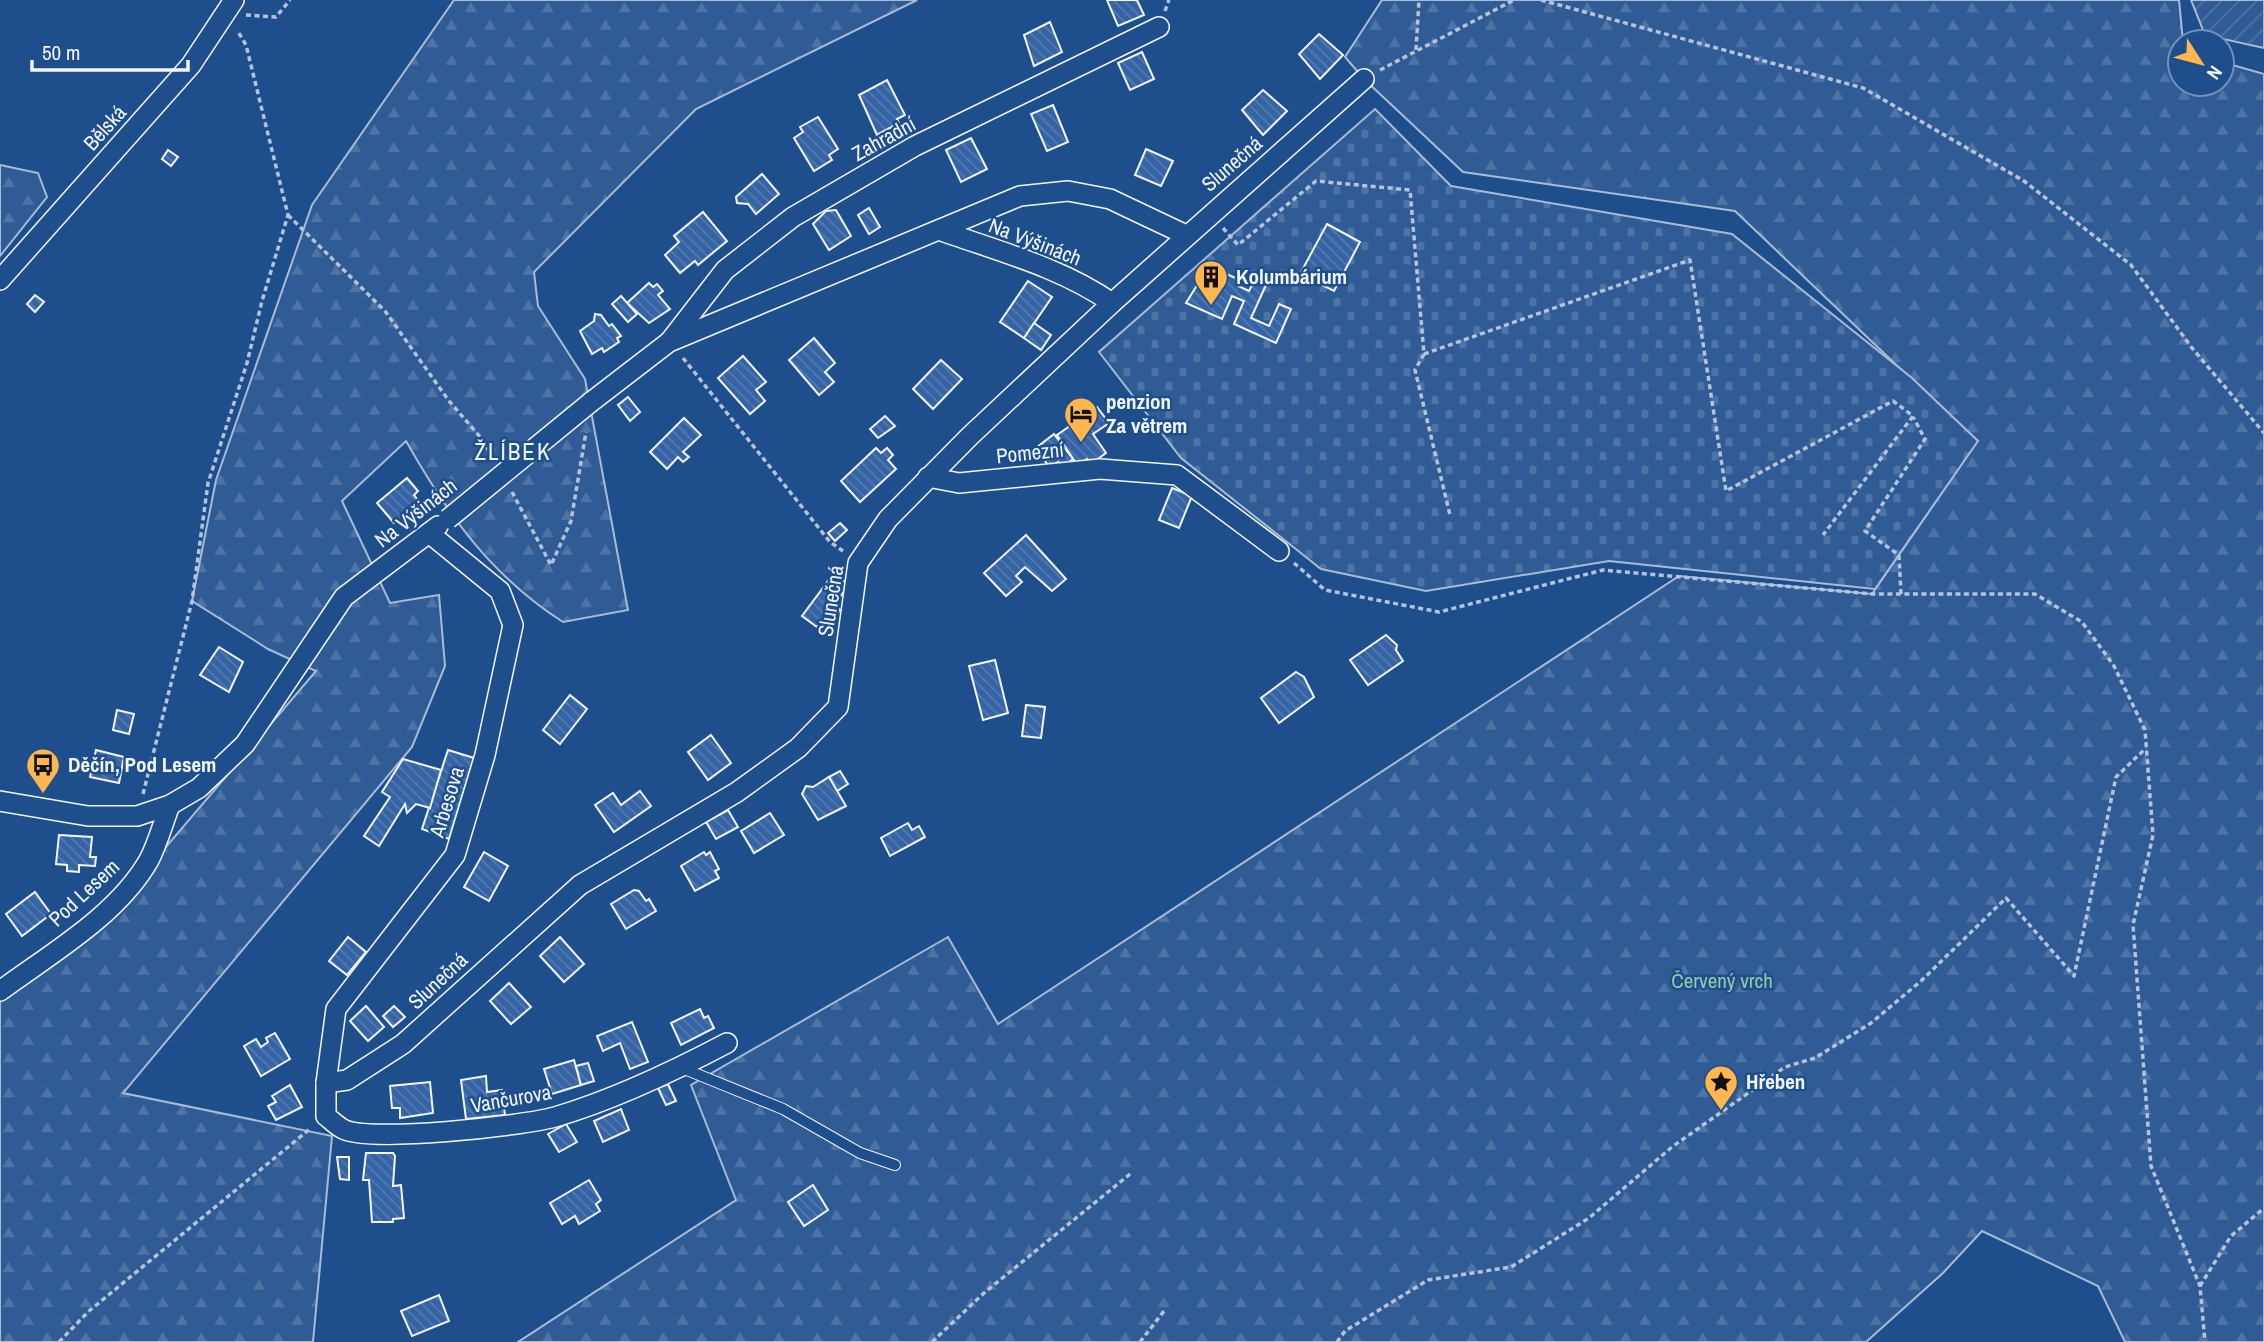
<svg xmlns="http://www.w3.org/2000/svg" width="2264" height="1342" viewBox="0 0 2264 1342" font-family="'Archivo Narrow',sans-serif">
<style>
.forest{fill:url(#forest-firs);stroke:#a8bbd7;stroke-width:2}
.cemetery{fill:url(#cemetery-stones);stroke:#a8bbd7;stroke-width:2}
.garden{fill:url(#garden-furrows);stroke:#a8bbd7;stroke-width:2}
.building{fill:url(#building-back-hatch);stroke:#f2f6ff;stroke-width:2}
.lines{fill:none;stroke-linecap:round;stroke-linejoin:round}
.service-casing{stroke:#f2f6ff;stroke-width:12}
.minor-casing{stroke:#f2f6ff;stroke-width:22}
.path{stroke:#b3c4dc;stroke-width:3.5;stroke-dasharray:5 3.5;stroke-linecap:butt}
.service{stroke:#1f4e8c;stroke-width:10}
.minor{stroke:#1f4e8c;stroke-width:19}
.minor-bridge-casing{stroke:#f2f6ff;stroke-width:22;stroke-linecap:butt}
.minor-bridge{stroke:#1f4e8c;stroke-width:19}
.labels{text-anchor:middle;stroke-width:5;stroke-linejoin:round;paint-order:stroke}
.street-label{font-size:21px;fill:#f2f6ff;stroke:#1f4e8c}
.poi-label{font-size:21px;font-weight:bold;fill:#f2f6ff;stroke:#1f4e8c;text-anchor:start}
.park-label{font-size:21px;fill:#97c8a6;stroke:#1f4e8c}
.neighbourhood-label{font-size:23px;letter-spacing:2px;fill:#f2f6ff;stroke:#1f4e8c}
</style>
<defs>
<pattern id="forest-firs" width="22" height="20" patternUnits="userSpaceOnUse" patternTransform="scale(1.75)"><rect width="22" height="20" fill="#305b95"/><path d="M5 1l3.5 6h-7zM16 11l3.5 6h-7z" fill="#4e73a5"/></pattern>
<pattern id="cemetery-stones" width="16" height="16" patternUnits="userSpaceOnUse" patternTransform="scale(1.75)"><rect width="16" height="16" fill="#305b95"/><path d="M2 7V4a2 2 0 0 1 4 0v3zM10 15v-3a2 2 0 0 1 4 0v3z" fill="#4e73a5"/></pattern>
<pattern id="garden-furrows" width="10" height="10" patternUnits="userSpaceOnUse" patternTransform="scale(1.75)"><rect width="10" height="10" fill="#305b95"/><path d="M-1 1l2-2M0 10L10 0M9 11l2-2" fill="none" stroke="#4e73a5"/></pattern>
<pattern id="building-back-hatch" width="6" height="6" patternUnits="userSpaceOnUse" patternTransform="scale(1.75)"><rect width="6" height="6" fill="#3563a3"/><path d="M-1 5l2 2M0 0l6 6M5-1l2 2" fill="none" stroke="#537ab1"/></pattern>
</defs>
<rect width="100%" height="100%" fill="#1f4e8c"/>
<g class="forest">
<path d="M454,0h463l-221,109 -162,163 4,34 47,73 43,231 -65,12c-73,-47 -115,-107 -157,-181l-64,60 48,102 49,-8 6,71 -33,81 -289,346 209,43 -19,206h-313v-343l131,-111 185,-217 -48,-22 -76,-48 24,-121 96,-275z"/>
<path d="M1382,0h797l4,42h-3v42h42v-22l42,12v1268h-139l-27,-56 -116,-55 -39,42 -77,69h-1348l218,-142 -45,-115 257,-148 50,87 681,-448 193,18 105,-152 -242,-231 -272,-39 -99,-93 -19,-22z"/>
<path d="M0,165l38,8 9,24 -47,59z"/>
</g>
<path class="cemetery" d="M1375,109l76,77 281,48 180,144 66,63 -103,148 -266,-28 -183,30 -105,-22 -140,-111 -82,-106z"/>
<path class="garden" d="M2191,0h73v48l-59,-13z"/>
<g class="building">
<path d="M1137,0l7,15 -26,11 -11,-26z"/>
<path d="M1050,22l12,30 -28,14 -10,-31z"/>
<path d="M1319,34l24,21 -23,24 -21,-25z"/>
<path d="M1142,52l12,27 -24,11 -12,-27z"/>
<path d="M887,80l18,35 -8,4 2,4 -22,12 -18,-40z"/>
<path d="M1263,90l24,21 -24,24 -21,-25z"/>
<path d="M1053,105l15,37 -21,9 -16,-37z"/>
<path d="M818,117l20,32 -9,6 3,5 -18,11 -20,-33 9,-6 -3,-5z"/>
<path d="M971,138l16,31 -26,13 -15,-32z"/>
<path d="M1146,149l27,12 -12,25 -26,-11z"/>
<path d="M168,150l10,7 -7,9 -9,-7z"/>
<path d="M762,174l17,20 -23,20 -8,-10 -11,-1 -1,-6z"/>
<path d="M869,208l11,19 -11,7 -11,-19z"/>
<path d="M836,210l15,26 -22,14 -16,-26 13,-13z"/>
<path d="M703,212l24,29 -29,24 -3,-4 -15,12 -15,-18 14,-13 -5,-6z"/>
<path d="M1327,224l33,18 -26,49 -34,-17z"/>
<path d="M1209,266l31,14 -2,6 11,5 6,-11 11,5 -15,33 18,8 10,-22 12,5 -15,34 -42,-19 10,-23 -12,-5 -10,23 -36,-16z"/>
<path d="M1028,281l24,16 -28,41 -24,-16z"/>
<path d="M649,283l4,4 4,-3 6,7 -5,4 12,14 -21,14 -22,-20z"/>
<path d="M35,295l9,7 -9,10 -8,-8z"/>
<path d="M621,296l16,18 -9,8 -16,-18z"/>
<path d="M595,314l6,1 8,11 3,-2 9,12 -4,2 2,4 -15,10 -2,-4 -10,6 -12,-23 14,-10z"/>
<path d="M1034,323l17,12 -10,15 -17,-12z"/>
<path d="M814,338l21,25 -10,9 9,10 -15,13 -30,-35z"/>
<path d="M743,356l23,26 -10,8 9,11 -15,13 -32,-36z"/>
<path d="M941,360l21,19 -29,30 -20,-20z"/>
<path d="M628,397l12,15 -10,9 -12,-16z"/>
<path d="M1097,407l12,16 -16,11 13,19 -15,11 -4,-5 -9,7 -21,-31z"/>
<path d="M885,416l10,10 -17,12 -8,-9z"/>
<path d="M684,418l17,17 -18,17 6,5 -6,5 -5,-5 -11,12 -17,-17z"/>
<path d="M1054,434l19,25 -11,9 -4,-6 -8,6 -14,-20z"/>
<path d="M876,448l5,5 6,-5 6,7 -5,5 8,9 -36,33 -19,-21z"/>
<path d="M407,478l11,13 -4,4 6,8 -19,18 -7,2 -17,-20z"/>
<path d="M1172,488l20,8 -13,32 -20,-8z"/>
<path d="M840,523l7,7 -12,11 -7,-8z"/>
<path d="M1026,535l40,44 -14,12 -27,-24 -9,9 6,6 -16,14 -22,-23z"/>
<path d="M834,573l15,12 -15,20 6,5 -7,9 -6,-5 -10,13 -15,-11z"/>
<path d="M1386,635l11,10 -1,5 7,11 -35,24 -18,-25z"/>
<path d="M219,647l24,15 -14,30 -29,-17z"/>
<path d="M995,660l13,53 -25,7 -14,-54z"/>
<path d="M1296,672l8,5 10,20 -35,26 -18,-25z"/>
<path d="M570,695l17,14 -27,35 -17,-14z"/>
<path d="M1026,705l19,2 -4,31 -19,-2z"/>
<path d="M117,710l17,4 -5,20 -16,-4z"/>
<path d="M711,735l20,28 -23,17 -20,-28z"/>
<path d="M96,750l28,7 -5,26 -29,-6z"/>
<path d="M448,750l26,8 -25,81 -27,-10z"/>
<path d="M403,759l38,11 -11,38 -14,-4 -9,9 -2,-9 -26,42 -15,-10 26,-39 -8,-5z"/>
<path d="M840,771l8,13 -11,7 -8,-14z"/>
<path d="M829,777l17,29 -28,14 -16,-26 4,-8 7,1z"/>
<path d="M640,791l11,15 -37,26 -19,-27 18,-12 8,12z"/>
<path d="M728,810l10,17 -22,12 -10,-17z"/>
<path d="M770,813l14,22 -30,18 -13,-22z"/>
<path d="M908,823l4,7 7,-4 6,11 -35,19 -9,-18z"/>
<path d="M59,835l33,2 -2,20h6l-1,9 -16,-1v7l-12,-1v-6l-11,-1z"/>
<path d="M484,852l24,14 -19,35 -25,-14z"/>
<path d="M704,852l2,3 4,-3 9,17 -4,2 4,7 -24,13 -14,-25z"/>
<path d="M634,890l5,1 7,10 3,-2 7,12 -30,18 -15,-25z"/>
<path d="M35,892l16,22 -29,22 -16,-22z"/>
<path d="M348,937l18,15 -19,23 -18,-14z"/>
<path d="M560,937l24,27 -20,18 -24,-26z"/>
<path d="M509,983l22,24 -20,17 -21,-23z"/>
<path d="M366,1006l18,21 -16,14 -18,-20z"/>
<path d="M394,1006l11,11 -12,10 -10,-11z"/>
<path d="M700,1009l4,9 4,-2 6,12 -33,17 -10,-22z"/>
<path d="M632,1022l16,40 -18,7 -10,-26 -17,8 -6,-15z"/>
<path d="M275,1033l15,26 -29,17 -17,-30 12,-7 5,8 7,-5 -2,-4z"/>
<path d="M574,1060l7,25 -29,9 -8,-25z"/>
<path d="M588,1063l6,18 -13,4 -5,-19z"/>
<path d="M486,1076l1,16 15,-2 3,25 -39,4 -5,-39z"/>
<path d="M430,1082l3,31 -33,5v-10h-8l-2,-22z"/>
<path d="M668,1084l8,17 -10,4 -8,-17z"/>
<path d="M290,1085l12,22 -26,13 -8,-14 8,-4 -4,-6z"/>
<path d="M621,1109l8,21 -26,12 -9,-21z"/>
<path d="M566,1124l11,18 -18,10 -11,-18z"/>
<path d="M366,1153h27l2,3 -2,30 8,-1 3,33 -11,1v3h-21l-3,-42h-6z"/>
<path d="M337,1157h12v23l-9,-1z"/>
<path d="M589,1180l12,20 -5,4 4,7 -21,13 -4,-8 -13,8 -12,-21z"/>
<path d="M813,1185l15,25 -24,16 -16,-24z"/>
<path d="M439,1295l10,26 -37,15 -11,-25z"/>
</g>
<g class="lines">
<g class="service-casing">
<path id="service" d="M682,1068l101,41 77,44 35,12"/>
</g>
<g class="minor-casing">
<g id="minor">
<path d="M939,230c58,21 122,37 173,73"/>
<path d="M0,280l191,-215 43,-65"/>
<path d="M670,341l55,-71 68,-53 122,-71 244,-119"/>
<path d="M591,402l78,-60 351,-146 48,-5 42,8 76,36"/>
<path d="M928,477l31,6 141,-14 77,6 102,76"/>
<path d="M429,533l71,58 13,34 -28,130 -30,100 -119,154 -10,74v33c5,4 11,10 17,13 25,14 180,-3 212,-12 58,-17 119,-46 172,-74"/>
<path d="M0,801l88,15h49l33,-11 29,-17 46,-44 99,-147 94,-71"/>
<path d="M0,991c50,-37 117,-75 149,-131 9,-17 14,-37 21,-55"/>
<path d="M326,1083l21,-3 56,-36 177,-159 157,-93 61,-44 40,-41 20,-144 30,-44 82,-83 142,-133 252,-224"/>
</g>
</g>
<g class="path">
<path d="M1541,0l322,88 161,93 107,84 61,83 72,85"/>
<path d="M1165,11l4,-11"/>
<path d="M246,15l30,2 14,-17"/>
<path d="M1416,50l3,-50"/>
<path d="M1380,70l134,-70"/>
<path d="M288,215l97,96 64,90 33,38 11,19"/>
<path d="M1223,228l15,17 78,-64 94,9 14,164 266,-94 36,231 167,-90 20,15 -90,119"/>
<path d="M1424,354l-9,16 35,145"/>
<path d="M683,358l147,184 13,9"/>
<path d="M512,492l39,73 20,-44 15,-89"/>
<path d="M1294,563l31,27 114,22 164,-42 269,24h163l47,28 32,44 31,64 8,105 -20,90 18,241 49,120 5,56"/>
<path d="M1901,594l-2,-39 -34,-24 60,-92 -12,-22"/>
<path d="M143,794l49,-193 16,-118 39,-120 15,-62 26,-86 -42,-170 -9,-15"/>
<path d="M2200,1286l31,-50 33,-28"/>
<path d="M59,1342l30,-31 222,-183"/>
<path d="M932,1342l52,-49 146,-119"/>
<path d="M1140,1342l24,-31"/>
<path d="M1337,1342l8,-11 83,-51 83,-13 78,-49 83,-71 113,-80 30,-9 56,-35 50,-42 85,-83 68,78 42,-199 30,-29"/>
</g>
<use href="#service" class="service"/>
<use href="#minor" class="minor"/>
<g class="minor-bridge-casing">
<path id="minor-bridge" d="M448,519l143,-117"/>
</g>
<use href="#minor-bridge" class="minor-bridge"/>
</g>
<defs>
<g id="building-pin" transform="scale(1.75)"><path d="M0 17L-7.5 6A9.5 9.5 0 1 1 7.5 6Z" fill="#ffb74d" stroke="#1f4e8c"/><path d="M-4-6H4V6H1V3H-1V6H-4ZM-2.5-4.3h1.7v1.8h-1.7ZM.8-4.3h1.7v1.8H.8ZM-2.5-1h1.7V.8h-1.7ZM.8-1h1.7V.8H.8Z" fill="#111"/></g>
<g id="hotel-pin" transform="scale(1.75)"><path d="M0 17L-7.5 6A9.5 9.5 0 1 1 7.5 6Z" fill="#ffb74d" stroke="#1f4e8c"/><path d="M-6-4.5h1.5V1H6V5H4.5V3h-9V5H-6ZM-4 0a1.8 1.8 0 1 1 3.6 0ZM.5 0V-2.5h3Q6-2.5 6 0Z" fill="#111"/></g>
<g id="bus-pin" transform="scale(1.75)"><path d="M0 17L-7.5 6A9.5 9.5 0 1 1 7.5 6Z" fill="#ffb74d" stroke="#1f4e8c"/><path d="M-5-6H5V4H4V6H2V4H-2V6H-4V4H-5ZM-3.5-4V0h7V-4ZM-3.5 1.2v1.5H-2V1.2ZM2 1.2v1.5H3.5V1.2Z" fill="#111"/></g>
<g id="sight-pin" transform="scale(1.75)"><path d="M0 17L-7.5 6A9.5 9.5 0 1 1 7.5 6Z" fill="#ffb74d" stroke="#1f4e8c"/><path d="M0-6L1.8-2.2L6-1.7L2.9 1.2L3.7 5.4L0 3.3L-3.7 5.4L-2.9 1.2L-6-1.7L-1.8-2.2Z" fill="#111"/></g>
</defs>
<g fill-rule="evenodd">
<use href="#building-pin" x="1211" y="277"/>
<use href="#hotel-pin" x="1081" y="414"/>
<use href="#bus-pin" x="43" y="765"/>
<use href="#sight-pin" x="1721" y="1082"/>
</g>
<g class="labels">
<g class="street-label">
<text transform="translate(105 128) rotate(-48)" y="7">Bělská</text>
<text transform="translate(884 139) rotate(-29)" y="7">Zahradní</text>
<text transform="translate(1232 164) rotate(-41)" y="7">Slunečná</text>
<text transform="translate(1035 242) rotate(21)" y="7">Na Výšinách</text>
<text transform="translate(1030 453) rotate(-6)" y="7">Pomezní</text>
<text transform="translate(416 513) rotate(-38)" y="7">Na Výšinách</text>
<text transform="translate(831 601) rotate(-81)" y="7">Slunečná</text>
<text transform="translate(447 802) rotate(-73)" y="7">Arbesova</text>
<text transform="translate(84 893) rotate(-43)" y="7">Pod Lesem</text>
<text transform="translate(438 981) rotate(-43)" y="7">Slunečná</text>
<text transform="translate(511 1099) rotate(-10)" y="7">Vančurova</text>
</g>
<g class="poi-label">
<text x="1236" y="284">Kolumbárium</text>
<text x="1106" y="409">penzion<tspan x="1106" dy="24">Za větrem</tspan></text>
<text x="68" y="772">Děčín, Pod Lesem</text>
<text x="1746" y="1089">Hřeben</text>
</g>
<g class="park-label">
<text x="1722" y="988">Červený vrch</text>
</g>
<g class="neighbourhood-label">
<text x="513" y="460">ŽLÍBEK</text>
</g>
</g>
<g transform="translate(2201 63) rotate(126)"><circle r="33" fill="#1f4e8c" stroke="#7391ba" stroke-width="2"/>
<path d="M0-5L12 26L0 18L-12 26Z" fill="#ffb74d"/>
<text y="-10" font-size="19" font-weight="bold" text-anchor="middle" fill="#f2f6ff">N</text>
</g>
<path d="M32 60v10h156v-10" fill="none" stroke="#f2f6ff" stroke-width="3.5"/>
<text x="42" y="60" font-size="21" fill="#f2f6ff" stroke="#1f4e8c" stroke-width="5" paint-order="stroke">50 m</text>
</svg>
